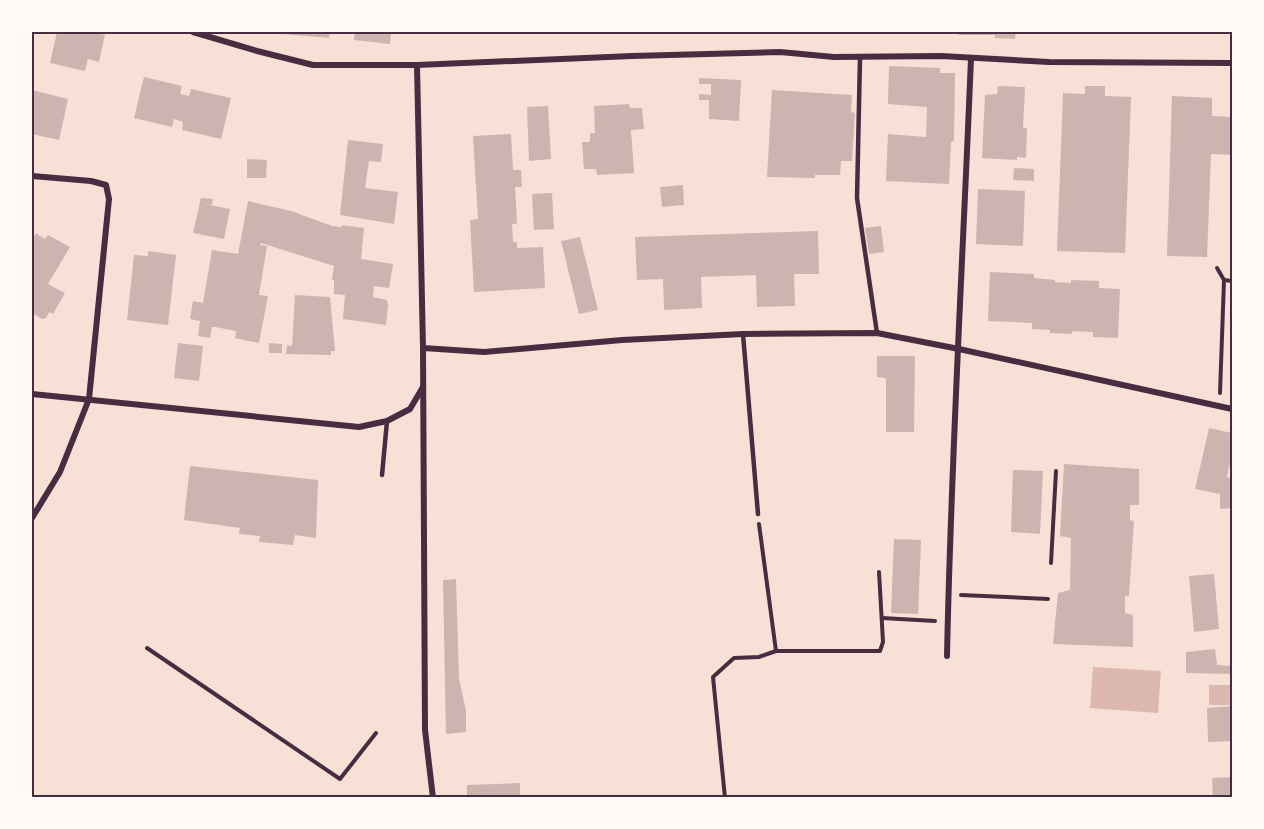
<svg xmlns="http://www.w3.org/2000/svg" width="1264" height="829" viewBox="0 0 1264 829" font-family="Lato,sans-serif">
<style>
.water{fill:#dcb8b0}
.building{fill:#ccb4b1}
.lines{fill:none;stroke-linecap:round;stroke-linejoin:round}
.path{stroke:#4a2c40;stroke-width:4}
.service{stroke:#4a2c40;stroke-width:4.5}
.minor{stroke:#4a2c40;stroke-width:6}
.neatline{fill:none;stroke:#4a2c40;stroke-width:2}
</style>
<rect width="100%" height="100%" fill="#f7e1d7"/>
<g class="water">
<path d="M1093,667l68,4 -3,42 -68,-5z"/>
<rect x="1209" y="685" width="23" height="20"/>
</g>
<g class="building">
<path d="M57,32h34l14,3 -6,27 -11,-3 -3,12 -35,-8z"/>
<path d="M283,32h47l-1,6 -46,-4z"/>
<path d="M355,32h36l-1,12 -36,-4z"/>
<path d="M959,32h57l-1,7 -20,-1v-3h-37z"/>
<path d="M889,66l51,2v5h15l-1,68 -3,1 -2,42 -63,-3 2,-47 38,3 1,-30 -39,-3z"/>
<path d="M144,77l38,9 -2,8 9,2 2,-7 40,9 -10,41 -39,-9 1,-8 -9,-3 -2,8 -38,-9z"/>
<path d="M699,78l42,2 -2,41 -30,-2v-19h-10v-6l12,1v-11h-12z"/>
<path d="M998,86l27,1 -2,41h4l-1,30 -9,-1v3l-35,-2 3,-63 12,-1z"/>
<path d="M1085,86h20v10l26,1 -6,156 -68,-2 6,-158 22,1z"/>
<path d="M32,90l36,9 -9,41 -27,-6z"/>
<path d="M772,90l80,5 -1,17 4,1 -3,48h-11l-1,14h-25v3l-48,-1z"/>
<path d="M1172,96l40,2v18l20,1v38l-21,-1 -4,103 -40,-1z"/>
<path d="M629,104l1,4h12l2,21 -13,1 3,43 -37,2 -1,-6h-12l-2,-27h8v-9h5l-1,-27z"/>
<path d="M548,106l3,53 -22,2 -2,-54z"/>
<path d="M511,134l2,36h8l1,17h-7l2,37h-5l1,18h4v6l26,-1 2,41 -71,4 -4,-72 8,-1 -5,-83z"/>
<path d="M348,140l35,4 -2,18 -12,-1 -4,27 33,4 -4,32 -54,-9z"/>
<path d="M247,159l20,1 -1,18h-19z"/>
<path d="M1014,168l20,1v12l-21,-1z"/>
<path d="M683,185l1,20 -22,2 -2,-20z"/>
<path d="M978,189l47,2 -2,55 -47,-2z"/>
<path d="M552,193l2,36 -20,1 -2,-36z"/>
<path d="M201,198l12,1 -1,6 -8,-1 26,5 -6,30 -31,-6z"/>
<path d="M248,201l43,10 41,15 10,1v-2l22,3 -3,31 32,5 -4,24 -15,-2 -1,11 14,3 1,5 -2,20 -43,-6 2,-24 -11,-1v-14h-2l2,-14 -73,-23 -1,2 7,1 -8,49 9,1 -9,47 -24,-5 1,-7 -21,-4h-3l-2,11 -12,-2 2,-15 -10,-2 3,-18 10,2 9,-53 26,4z"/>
<path d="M881,226l3,26 -15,2 -4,-26z"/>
<path d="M818,231l1,43h-25l1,32 -38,1 -1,-32 -55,2 1,31 -38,2 -1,-31 -26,1 -2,-43z"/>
<path d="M36,233l9,6 3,-4 22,12 -22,37 17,9 -12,21 -4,-2 -3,6 -4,1 -10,-6v-72z"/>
<path d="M580,237l18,73 -19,4 -18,-73z"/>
<path d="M148,251l28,4 -8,70 -41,-5 7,-65 14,1z"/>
<path d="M990,272l44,2v4l21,2v2l16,1v-3l28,1v7l21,1 -2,49 -25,-1v-5l-20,-1 -2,3 -21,-1v-3l-18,-1v-6l-44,-2z"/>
<path d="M295,295l35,2 5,54h-4v4l-45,-1 1,-9 5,1z"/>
<path d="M178,343l25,3 -4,35 -25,-3z"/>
<path d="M269,343l13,1v9h-13z"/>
<path d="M877,356h38l-1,76h-28v-54l-9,-1z"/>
<path d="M1209,428l23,5v33l-3,-1 -2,12 5,2v29l-12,1v-15l-25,-5z"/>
<path d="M1064,464l75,5v36h-9v15l4,1 -5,75h-4v17l8,2v32l-80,-3 5,-51 12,-3 1,-52 -11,-2z"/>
<path d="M190,466l128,14 -2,58 -21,-3 -2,10 -34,-3 1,-6 -21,-2 1,-6 -56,-8z"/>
<path d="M1013,470l30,1 -3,63 -29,-2z"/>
<path d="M894,539l27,1 -3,74 -27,-1z"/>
<path d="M1214,574l5,55 -25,3 -5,-56z"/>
<path d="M456,579l3,100 7,31v22l-20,2 -3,-154z"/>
<path d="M1215,649l2,16 15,1v8l-46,-1v-21z"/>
<path d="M1232,706v35l-24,1 -1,-34z"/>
<path d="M1232,777v21h-19l-1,-20z"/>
<path d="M520,783v15h-53v-13z"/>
</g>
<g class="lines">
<g class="path">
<path d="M1217,268l7,12 8,1"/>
<path d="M1220,393l4,-113"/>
<path d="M1051,563l5,-92"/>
<path d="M961,595l87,4"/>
<path d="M882,618l53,3"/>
<path d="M147,648l193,131 36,-46"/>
<path d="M776,651h104l3,-9 -4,-70"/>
<path d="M725,798l-12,-121 21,-19 25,-1 17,-6 -17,-127"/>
</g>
<g class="service">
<path d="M860,58l-3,140 20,135"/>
<path d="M743,334l15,180"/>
<path d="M382,475l5,-54"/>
</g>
<g class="minor">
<path d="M193,32l64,19 56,14h104l215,-9 148,-4 54,5 107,-1 108,6 183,1"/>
<path d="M417,65l6,283 2,382 8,68"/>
<path d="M32,176l59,5 15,4 3,14 -20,200 -29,73 -28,46"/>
<path d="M423,348l61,4 138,-12 121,-6 134,-1 82,16 273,60"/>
<path d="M32,394l327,33 28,-6 23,-12 13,-22"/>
<path d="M947,656c4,-199 16,-398 24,-598"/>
</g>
</g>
<rect width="1264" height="829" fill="none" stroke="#fffaf5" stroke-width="66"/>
<rect x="33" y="33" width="1198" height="763" class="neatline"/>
</svg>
